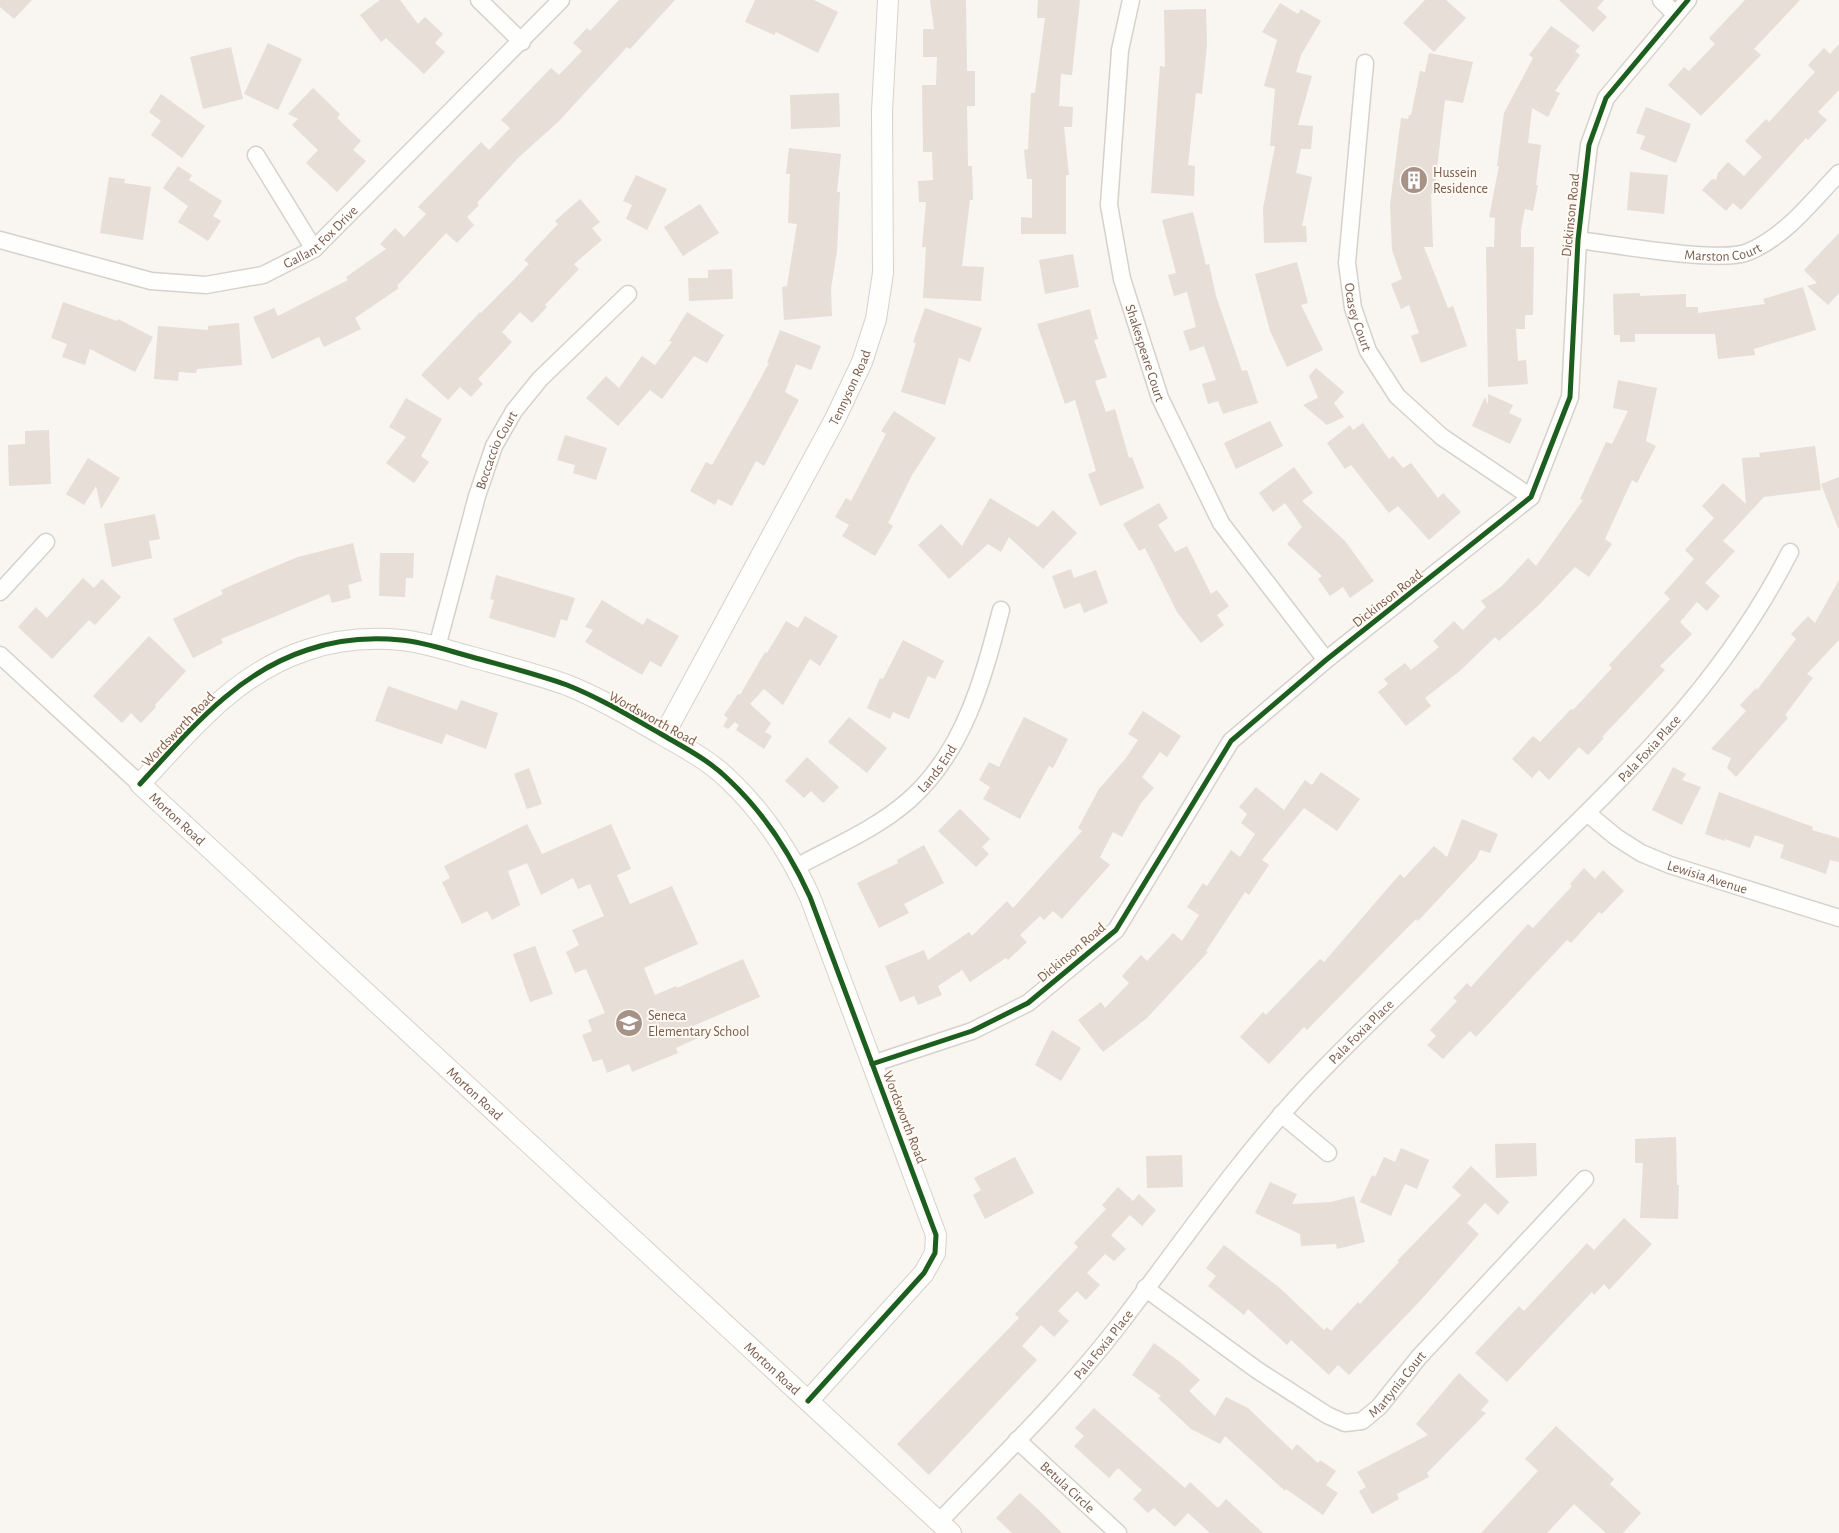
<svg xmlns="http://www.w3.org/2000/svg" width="1839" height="1533" viewBox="0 0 1839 1533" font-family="'Alegreya Sans',sans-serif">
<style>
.building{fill:#e6ded7}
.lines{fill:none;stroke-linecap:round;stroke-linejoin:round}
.minor-casing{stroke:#d7d1cb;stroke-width:19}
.tertiary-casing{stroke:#d7d1cb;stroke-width:22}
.minor{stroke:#fefefd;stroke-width:16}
.tertiary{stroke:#fefefd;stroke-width:20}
.cycleway-casing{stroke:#fffaf3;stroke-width:8}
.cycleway{stroke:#1b5e20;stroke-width:5}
.labels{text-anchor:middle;stroke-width:4;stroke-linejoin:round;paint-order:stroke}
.poi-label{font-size:14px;fill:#7a5c4d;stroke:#fffaf3;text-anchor:start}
.street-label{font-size:14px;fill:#7a5c4d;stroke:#fffaf3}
</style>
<rect width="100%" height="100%" fill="#f9f5f0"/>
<g class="building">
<path d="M0,0h32l-18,19 -14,-12z"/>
<path d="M380,0h20l18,24 7,-7 18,17 -8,9 10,9 -21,22 -38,-36 -5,4 -21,-27z"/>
<path d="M619,0h56l-45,49 -3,-2 -68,74 -41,37 -41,45 2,2 -12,12 7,8 -17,18 -11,-10 -49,53 2,2 -44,30 6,11 -37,18 -5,-10 -47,22 -19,-42 21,-9 4,8 70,-36 -2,-3 40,-28 -6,-5 15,-16 9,9 22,-23 -8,-7 63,-65 8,8 21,-22 -9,-8 50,-52 8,7 23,-24 -9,-8 14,-15 3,3z"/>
<path d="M755,0h59l24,12 -20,41 -42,-21 -2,3 -29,-13z"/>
<path d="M930,0h36l1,71h8v35h-8l1,60h4l1,34h-3l-8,66 22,1 -3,34 -58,-3 3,-51h-4l4,-45h-7l-1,-21 15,-1 -1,-28h-9l-1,-67h14l1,-28h-14v-28h11z"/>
<path d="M1038,0h42l-8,75 -11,-1 -2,32 14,1 -1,20h-8l5,48h-3v59h-45v-17l11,1v-39h-5l-3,-29 4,-1 3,-56h4l10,-75h-8z"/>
<path d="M1425,0h21l20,18 -32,34 -31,-29z"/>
<path d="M1559,0h45l-7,8 10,9 -14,15z"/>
<path d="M1745,0h55l-46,49 7,6 -60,61 -33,-31 16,-18 5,4 26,-27 -6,-6z"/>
<path d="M1280,3l18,11 3,-5 20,12 -20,34 -5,17 16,4 -14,49 15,1 -2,23h-10l-5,24 16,4 -10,49h4l1,16 -43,1 -1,-35 12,-62h-5l5,-57 -11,-3 13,-46 -15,-8z"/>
<path d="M1206,9l1,36 -5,49 -6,-1 -8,72 7,1 -1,30 -43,-3 9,-127 5,1 -1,-57z"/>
<path d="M1551,26l29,20 -5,5 5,4 -25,36 5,2 -12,24 -16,-9 -4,35 13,2 -5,40h2l-5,26 -8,-2 -4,20v18h13l-1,68h-8v14h-9l2,32 8,-1 2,24 -40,3 -2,-140h8l1,-29 -6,-1 10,-51h-2l7,-53 29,-55 -4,-3z"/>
<path d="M268,43l34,16 -24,51 -34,-16z"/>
<path d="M1839,44v46l-21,22 9,8 -19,20 -2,-2 -65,72 -8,-7 -7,8 -24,-21 10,-11 4,1 2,-7 10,-11 16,14 18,-19 -17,-16 21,-22 3,3 46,-50 -7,-7 16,-17 6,6z"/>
<path d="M231,47l12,52 -40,10 -13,-52z"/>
<path d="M1429,53l44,9 -10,41 -18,-3 -11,94h-3l2,53h-9l24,61 5,-2 14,40 -46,17 -10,-27 8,-3 -10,-28 -8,4 -10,-25 11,-5 -10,-29 -2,-45 11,-87 7,1 1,-4h2l9,-44 5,1z"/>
<path d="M313,88l27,26 -3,4 24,23 -8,9 13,11 -29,31 -31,-29 12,-13 -26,-25 6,-6 -10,-5z"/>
<path d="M839,93l1,34 -49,2 -1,-34z"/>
<path d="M161,94l44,32 -23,32 -31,-23 10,-14 -12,-9z"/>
<path d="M1646,107l45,17 -15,39 -36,-14 5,-13 -9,-3z"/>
<path d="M789,148l52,6 -4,38h3l-3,59 -6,38 1,27 -48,4 -2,-33 5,-1 10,-62 -9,-1 2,-49h-4z"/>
<path d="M178,166l14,9 -3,5 33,21 -9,15 8,5 -13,20 -30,-19 10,-16 -25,-18z"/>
<path d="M1630,172l38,3 -4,39 -37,-4z"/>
<path d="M636,175l31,14 -20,41 -21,-11 6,-14 -9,-4z"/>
<path d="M109,177l16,2 -1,4 27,4 -8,53 -43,-7z"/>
<path d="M580,199l20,23 -8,6 10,12 -28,24 5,5 -34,36 2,2 -15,16 -12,-11 -18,20 10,10 -34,37 5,5 -12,13 -11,-10 -12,13 -27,-25 59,-63 1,1 48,-49 -5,-4 34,-36 -3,-3z"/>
<path d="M700,204l19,29 -36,23 -19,-29z"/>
<path d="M1193,212l13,53 3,-1 7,32 26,75 5,-1 11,33 -35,11 -5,-13 -10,3 -6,-20 14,-4 -12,-34 -14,5 -7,-20 13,-4 -9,-35 -13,4 -6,-21 8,-2 -14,-53z"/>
<path d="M1839,233v60l-11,12 -21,-19 10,-3 -13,-13z"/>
<path d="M1073,254l6,33 -34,7 -6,-34z"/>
<path d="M1297,262l11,41 -7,2 22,45 -36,17 -17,-36 -15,-57z"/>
<path d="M732,269l1,30 -44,2 -1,-23h20v-8z"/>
<path d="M1803,287l13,43 -62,19 1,6 -37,4 -3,-25h-80v8h-15v-7h-6l-1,-41 27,-1v3l46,-2v13h12v6l67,-9 -2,-5z"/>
<path d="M63,302l54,19 1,-2 35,18 -18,35 -45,-23 -5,16 -23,-8 5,-13 -16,-6z"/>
<path d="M925,308l57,20 -12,34 -11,-4 -14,47 -44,-13 15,-49 -3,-1z"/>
<path d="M1090,309l8,30 -4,1 13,37 -12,4 11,31 9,-3 14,49 3,-1 12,31 -44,18 -12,-32 8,-3 -21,-71 -10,4 -28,-80z"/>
<path d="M687,312l37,23 -17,28 -13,-7 -32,43 -12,-9 -32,36 -32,-28 20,-22 13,12 23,-32 13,9 17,-23 -3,-1z"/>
<path d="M239,323l3,42 -45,4 -1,4 -17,-1 -1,9 -24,-2 4,-53 50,4v-4z"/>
<path d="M780,330l41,16 -10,24 -15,-6 -11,28 14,8 -35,66 -8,-5 -24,45 -14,-7 -3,6 -25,-14 16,-29 6,3 33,-58 24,-44h-2z"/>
<path d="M1316,368l28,24 -10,11 10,14 -17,8 -24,-20 15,-7 -9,-22z"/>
<path d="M1618,380l39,8 -11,53 10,5 -19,37 -5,-3 -27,59 7,5 -23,33 -14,-10 -35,37 -41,37 -4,-4 -34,33 -36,28 6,8 -25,20 -28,-34 10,-8 -4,-5 21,-16 6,7 28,-23 -6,-6 21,-20 9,9 23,-23 -5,-6 21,-15 26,-28 8,8 47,-66 -3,-1 26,-57 6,2 16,-33 -15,-3z"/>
<path d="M1488,394l25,11 -4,8 13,6 -12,25 -38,-18 13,-29 3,8z"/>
<path d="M406,398l36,21 -21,37 8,6 -15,21 -28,-20 20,-26 -17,-10z"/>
<path d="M894,411l42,27 -24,37 -24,48 5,3 -18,30 -33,-20 7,-11 -14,-8 11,-19 5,3 35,-67 -5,-3z"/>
<path d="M1270,421l13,25 -47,23 -12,-26z"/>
<path d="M1363,423l26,36 4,-3 10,12 8,-5 27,35 5,-5 18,19 -32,28 -31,-34 -9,7 -38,-48 -6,4 -18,-26 23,-18 3,5z"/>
<path d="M49,430l2,54 -42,2 -1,-41 17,-1v-13z"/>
<path d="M565,435l42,13 -11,32 -23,-7 2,-8 -18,-5z"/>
<path d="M1815,446l6,44 -57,7 -41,44 12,10 -30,32 15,13 -13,15 -10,-9 -17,20 12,12 -32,32 5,4 -63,67 2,1 -16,17 -9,-8 -30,33 -10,-10 -7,8 -20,-19 21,-23 7,6 31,-33 2,1 39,-42 -3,-3 61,-66 -6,-6 30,-34 -9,-9 29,-32 -12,-12 21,-23 23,21 -4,-46 18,-1 -1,-4z"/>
<path d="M88,458l32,20 -19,31 -5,-23 -12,19 -18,-11z"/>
<path d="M1294,467l19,26 -11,8 43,40 29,40 -24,17 -7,-11 -13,9 -12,-17 4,-3 -35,-32 15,-17 -17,-24 -12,9 -14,-19z"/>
<path d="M1839,477v51h-1l-17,-44z"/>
<path d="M990,498l48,29 15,-17 24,23 -34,36 -34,-32 -8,15 -13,-8 -39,35 -31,-34 23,-21 21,22z"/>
<path d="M1159,503l9,15 -10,7 17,27 12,-6 24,48 6,-4 12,16 -12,9 7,10 -23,18 -24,-31 -32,-64 -6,3 -16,-27z"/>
<path d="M155,514l5,25 -11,2 3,17 -40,9 -8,-43z"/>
<path d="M353,543l9,38 -14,4 3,13 -19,5 -3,-9 -108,45 2,4 -30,15 -20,-39 50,-25 -2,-4 43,-19 34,-14z"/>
<path d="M380,553h34l-1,25h-7l-1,19 -26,-1z"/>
<path d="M1071,569l3,9 22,-8 12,33 -24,10 -4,-10 -16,6 -12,-33z"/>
<path d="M496,575l79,23 -8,23 -6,-2 -6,19 -66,-20 5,-18 -4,-1z"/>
<path d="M83,578l11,10 8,-9 19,18 -26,28 -6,-5 -37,39 -34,-32 18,-20 11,11z"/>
<path d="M1839,580v60l-32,34 6,4 -28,37 3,3 -52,59 -9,-9 4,-10 -20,-9 35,-38 -6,-6 16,-17 1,2 39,-51 -5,-5 17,-18 7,7z"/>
<path d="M602,600l41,25 4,-7 32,18 -18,31 -11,-6 -8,14 -57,-33 8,-12 -8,-3z"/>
<path d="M805,616l33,20 -18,30 -10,-7 -27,46 -19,-16 -14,15 21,19 -6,9 7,4 -8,13 -28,-19 3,-5 -4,-3 -7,7 -5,-3 5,-8 -4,-3 14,-21 2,1 25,-43 2,1 19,-32 12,7z"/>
<path d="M149,636l37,35 -31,34 1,2 -15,16 -10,-10 -9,10 -29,-27z"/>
<path d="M903,640l41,21 -9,18 -7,-3 -19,43 -16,-7 -3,7 -23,-11 13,-30 3,1z"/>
<path d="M388,686l69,24 4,-10 37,13 -12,36 -40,-15 -4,10 -67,-23z"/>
<path d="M1143,711l38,25 -14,21 -7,-5 -18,25 12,11 -13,15 -19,34 -9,-5 -13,25 10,8 -48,54 -9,-8 -9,9 -4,-4 -20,19 7,7 -19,18 -2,-2 -36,24 -8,-12 -24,16 4,9 -24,10 -4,-9 -14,6 -15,-36 39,-16 4,10 41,-28 3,4 35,-35 6,7 69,-77 -4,-3 21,-39 27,-31 12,-18 -10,-6z"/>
<path d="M849,717l38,31 -20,25 -39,-31z"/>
<path d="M1024,717l44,22 -15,29 -4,-2 -29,53 -37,-20 7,-12 -11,-7 10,-18 10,5z"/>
<path d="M807,757l32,30 -16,16 -12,-12 -7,7 -19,-17z"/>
<path d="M1673,767l13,7 -4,6 19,7 -19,38 -30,-15z"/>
<path d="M529,768l13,36 -15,5 -13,-35z"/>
<path d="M1321,772l39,27 -23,32 -33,-23 -42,52 7,5 -20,30 -4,-3 -39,59 2,1 -61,66 -44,34 -25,-32 23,-18 4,6 24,-25 -7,-7 19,-21 6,6 26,-28 9,8 17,-26 -12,-8 16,-24 4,3 24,-36 9,7 15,-23 -14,-11 6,-9 -8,-7 17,-20 28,23 21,-30 7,5z"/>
<path d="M1719,792l94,35 -1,3 27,8v24l-9,-2 -4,14 -46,-16 4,-13 -29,-10 -5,13 -25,-9v2l-20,-7z"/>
<path d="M960,809l30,30 -8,8 7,7 -13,13 -38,-36z"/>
<path d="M1462,819l36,15 -8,19 -10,-3 -4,9 -58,62 -2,-2 -109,111 -3,-3 -35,37 -29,-27 23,-25 3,3 54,-56 4,3 76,-88 4,4 30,-32 13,11z"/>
<path d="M527,824l15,30 69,-30 20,45 -14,6 13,29 42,-18 26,58 -54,24 11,27 21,-9 1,2 66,-29 17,38 -67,29 5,12 -22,10 2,5 -46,19 -3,-8 -22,9 -5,-14 -9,3 -11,-27 10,-4 -4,-11 17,-7 -19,-44 -11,4 -9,-21 13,-7 -7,-15 32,-14 -14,-32 -12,5 -5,-11 -32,17 -14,-32 -19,8 12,34 -28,15 -5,-9 -25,13 -20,-42 8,-4 -6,-12z"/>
<path d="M924,845l20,38 -40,21 5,9 -30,15 -22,-45 41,-20 -1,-3z"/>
<path d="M1584,868l11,11 8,-9 21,21 -22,23 -3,-2 -28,31 -4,-3 -91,97 -6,-6 -27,28 -16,-14 9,-9 -6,-6 27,-29 -4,-3 14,-15 4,4 57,-63 5,4 39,-42 -2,-2z"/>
<path d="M535,946l18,48 -23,8 -17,-48z"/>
<path d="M1052,1030l29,18 -20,33 -26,-16z"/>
<path d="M1676,1137l1,48h2l-1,34 -38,-1 3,-55h-8v-24z"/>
<path d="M1536,1143l1,33 -41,2 -1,-34z"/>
<path d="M1401,1148l28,12 -12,29 -12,-5 -14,32 -31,-14 12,-27 3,2 9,-20 11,5z"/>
<path d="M1182,1155l1,32 -36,1 -1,-32z"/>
<path d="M1015,1157l19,36 -49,26 -12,-24 8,-5 -7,-12z"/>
<path d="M1471,1166l38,36 -11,13 -13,-12 -18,20 12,11 -59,67 -71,74 -11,-10 -9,10 -38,-35 -4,5 -39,-36 -4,6 -36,-29 8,-10 -10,-8 18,-23 57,44 43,41 3,-3 4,4 27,-29 2,2 39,-42 -2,-1 64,-66 -9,-8z"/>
<path d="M1270,1182l27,12 -5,10 39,-2 23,-6 11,46 -28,7 -1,-5 -35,2 -1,-12 -45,-21z"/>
<path d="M1118,1187l15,14 6,-7 17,16 -14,16 -12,-11 -19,20 15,14 -12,12 -9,-7 -18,19 13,12 -14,15 -9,-9 -19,20 11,10 -15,16 -13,-12 -19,21 15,14 -108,115 -32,-31 122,-126 -4,-4 63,-67 -4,-4 32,-34 -4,-4z"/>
<path d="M1624,1218l28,26 -43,46 -5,-6 -10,11 -2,-3 -85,90 -32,-29 44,-47 5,5 63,-68 7,7z"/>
<path d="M1154,1343l26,19 20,18 -11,11 26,25 11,-19 22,11 44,42 5,-6 21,19 2,-3 16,11 -10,14 12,8 -15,22 -37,-26 -1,2 -60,-55 -5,8 -29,-15 -33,-31 3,-2 -29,-21z"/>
<path d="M1459,1373l30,28 -8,9 5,3 -59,60 2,4 -32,17 2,5 -27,15 -13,-23 7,-4 -9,-15 71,-37 -12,-11z"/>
<path d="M1094,1408l91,80 5,-6 28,26 8,-9 37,34h-53l-22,-20 -13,14 -21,-19 -6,5 -15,-14 9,-9 -24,-22 -9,10 -35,-32 10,-10 -9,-8z"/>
<path d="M1556,1426l58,53 -4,5 31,29 -18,20h-17l-32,-29 -27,29h-66l57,-62 -13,-12z"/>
<path d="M1020,1493l22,20 20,20h-50l-16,-15z"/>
</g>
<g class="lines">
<g class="minor-casing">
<g id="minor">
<path d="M479,0l43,42"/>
<path id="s1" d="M1131,0l-11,50 -11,155 13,74 38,119 61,125 105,137"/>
<path d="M1661,0l14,14"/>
<path id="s2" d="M1365,63l-18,200 6,45 15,43 29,45 45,41 89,60"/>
<path d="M256,155l58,94"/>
<path id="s3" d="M0,240l151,41 55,4 57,-10 51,-26 247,-249"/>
<path id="s4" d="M1578,240c34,4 143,24 170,12 37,-15 64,-51 91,-79"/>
<path d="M0,592l46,-50"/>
<path id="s5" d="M437,647l40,-151 17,-50 20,-35 26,-32 88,-85"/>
<path d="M0,655l140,129"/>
<path id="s6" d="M1587,813l29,24 25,16 29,12 169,53"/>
<path id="s7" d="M796,867c37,-20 80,-38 112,-66 56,-49 75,-122 93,-191"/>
<path d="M872,1064l100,-33 56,-28 88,-73 115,-189 95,-81 205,-163 39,-100 8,-157 11,-95 17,-47 82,-98"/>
<path d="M1281,1114l47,39"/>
<path id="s8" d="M1145,1288l112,82 70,45 18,8 17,-2 17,-14 40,-50 166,-178"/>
<path id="s9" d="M1017,1440l101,93"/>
<path id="s10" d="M939,1522c61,-64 126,-127 180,-197 62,-81 119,-165 189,-240 79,-83 165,-161 247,-241 93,-90 175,-175 235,-292"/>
</g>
</g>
<g class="tertiary-casing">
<g id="tertiary">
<path id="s11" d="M664,735l171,-316 27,-57 14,-43 7,-46 -1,-162 6,-111"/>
<path id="s12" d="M808,1401l116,-128 11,-20 1,-18 -126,-338c-20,-44 -46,-84 -81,-117 -20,-20 -44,-32 -68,-46 -30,-17 -61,-36 -94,-49 -31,-11 -63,-19 -95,-28 -23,-6 -47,-15 -71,-17 -31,-3 -65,0 -94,10 -71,23 -117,80 -167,134l811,749"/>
</g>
</g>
<use href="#minor" class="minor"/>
<use href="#tertiary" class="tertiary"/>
<g class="cycleway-casing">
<g id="cycleway">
<path d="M140,784c50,-54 96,-111 167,-134 29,-10 63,-13 94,-10 24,2 48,11 71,17 32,9 64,17 95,28 33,13 64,32 94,49 24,14 48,26 68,46 35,33 61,73 81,117l126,338 -1,18 -11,20 -116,128"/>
<path d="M872,1064l100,-33 56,-28 88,-73 115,-189 95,-81 205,-163 39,-100 8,-157 11,-95 17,-47 82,-98"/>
</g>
</g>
<use href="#cycleway" class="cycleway"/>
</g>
<defs>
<g id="building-disc" transform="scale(1.4375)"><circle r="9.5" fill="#a69286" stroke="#fffaf3"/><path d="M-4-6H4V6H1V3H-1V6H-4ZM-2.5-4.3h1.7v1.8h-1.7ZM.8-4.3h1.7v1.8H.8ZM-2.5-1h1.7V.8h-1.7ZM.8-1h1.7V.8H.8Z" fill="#fff"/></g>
<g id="school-disc" transform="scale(1.4375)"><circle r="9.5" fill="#a69286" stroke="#fffaf3"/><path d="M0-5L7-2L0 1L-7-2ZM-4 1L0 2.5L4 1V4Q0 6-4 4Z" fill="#fff"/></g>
</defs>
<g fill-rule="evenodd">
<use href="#building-disc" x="1414" y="180"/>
<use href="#school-disc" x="629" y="1023"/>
</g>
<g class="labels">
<g class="poi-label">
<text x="1433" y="177">Hussein<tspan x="1433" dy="16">Residence</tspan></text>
<text x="648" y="1020">Seneca<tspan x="648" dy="16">Elementary School</tspan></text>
</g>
<g class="street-label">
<text transform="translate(1570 215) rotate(-84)" y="5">Dickinson Road</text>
<text dy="5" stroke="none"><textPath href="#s3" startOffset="339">Gallant Fox Drive</textPath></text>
<text dy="5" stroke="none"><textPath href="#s4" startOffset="146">Marston Court</textPath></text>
<text dy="5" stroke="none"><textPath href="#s2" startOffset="256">Ocasey Court</textPath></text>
<text dy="5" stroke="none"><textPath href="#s1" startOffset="359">Shakespeare Court</textPath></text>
<text dy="5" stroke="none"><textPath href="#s11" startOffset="394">Tennyson Road</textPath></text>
<text dy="5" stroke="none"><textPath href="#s5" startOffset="206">Boccaccio Court</textPath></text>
<text transform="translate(1387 598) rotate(-38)" y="5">Dickinson Road</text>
<text transform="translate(653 718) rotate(29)" y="5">Wordsworth Road</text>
<text transform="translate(178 729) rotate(-46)" y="5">Wordsworth Road</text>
<text dy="5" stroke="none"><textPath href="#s10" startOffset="1052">Pala Foxia Place</textPath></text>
<text dy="5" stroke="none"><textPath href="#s7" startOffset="174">Lands End</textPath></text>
<text dy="5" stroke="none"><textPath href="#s12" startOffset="1441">Morton Road</textPath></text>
<text dy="5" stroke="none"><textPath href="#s6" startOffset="138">Lewisia Avenue</textPath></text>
<text transform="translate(1071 952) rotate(-40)" y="5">Dickinson Road</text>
<text dy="5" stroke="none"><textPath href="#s10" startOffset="648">Pala Foxia Place</textPath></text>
<text dy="5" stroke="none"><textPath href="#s12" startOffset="1846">Morton Road</textPath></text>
<text transform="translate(905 1117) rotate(69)" y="5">Wordsworth Road</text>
<text dy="5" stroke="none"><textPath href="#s10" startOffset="242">Pala Foxia Place</textPath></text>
<text dy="5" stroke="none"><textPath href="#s12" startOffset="2251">Morton Road</textPath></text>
<text dy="5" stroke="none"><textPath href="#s8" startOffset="310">Martynia Court</textPath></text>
<text dy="5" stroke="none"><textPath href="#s9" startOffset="69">Betula Circle</textPath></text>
</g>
</g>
</svg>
